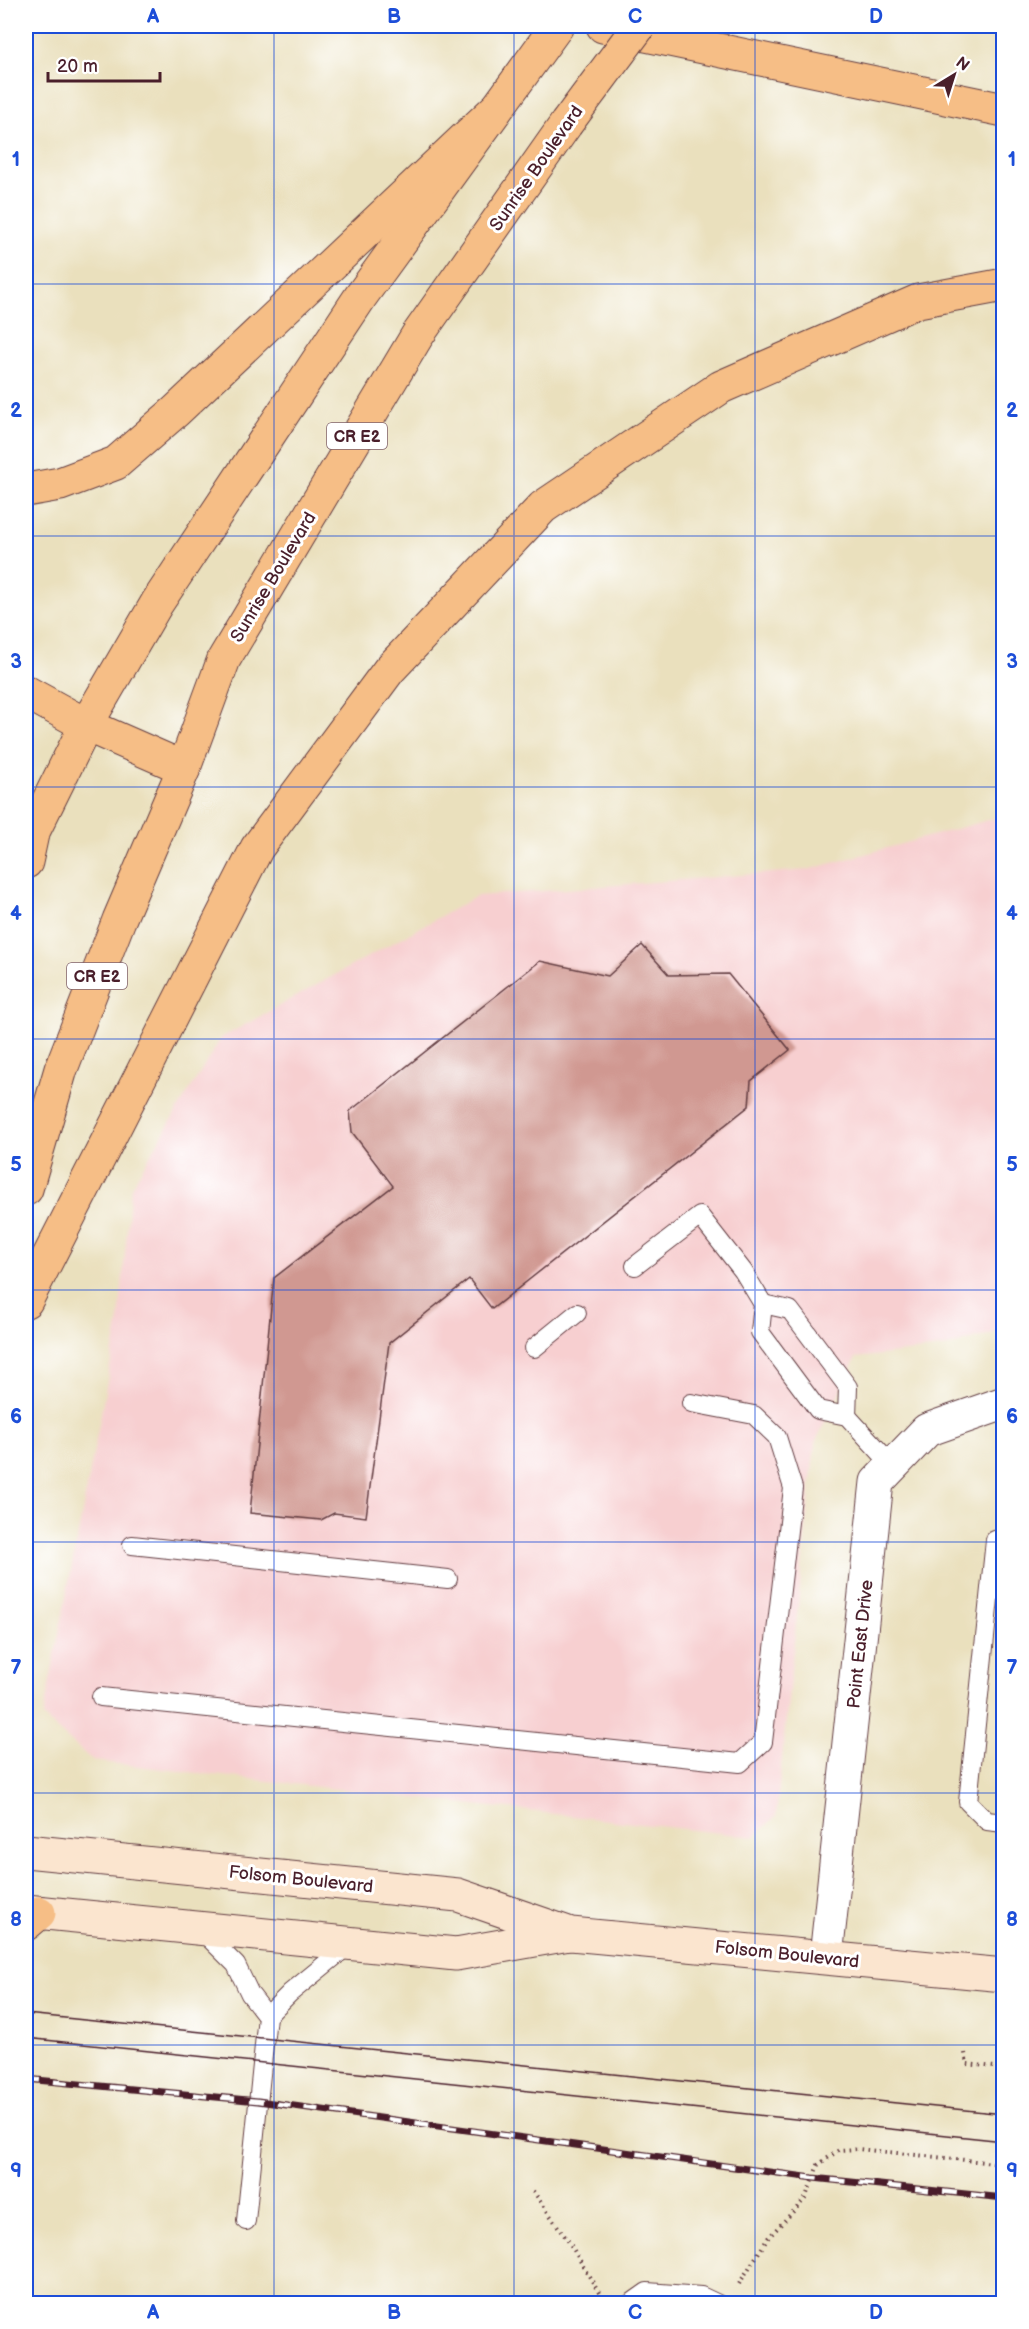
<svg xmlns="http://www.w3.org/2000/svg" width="1029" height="2329" viewBox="0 0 1029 2329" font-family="'Balsamiq Sans',sans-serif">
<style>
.built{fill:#f7cfd0}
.building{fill:#d09891}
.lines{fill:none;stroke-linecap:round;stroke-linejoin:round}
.service-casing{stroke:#623c41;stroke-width:20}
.minor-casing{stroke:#623c41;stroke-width:35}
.secondary-casing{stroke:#623c41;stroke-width:35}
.primary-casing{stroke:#623c41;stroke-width:35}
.motorway-casing{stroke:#623c41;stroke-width:35}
.path{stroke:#623c41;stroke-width:4;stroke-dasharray:1.5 4.5;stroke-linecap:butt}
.service{stroke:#fff;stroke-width:18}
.minor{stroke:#fff;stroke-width:33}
.secondary{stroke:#fbe5cf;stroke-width:33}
.primary{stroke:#f6be86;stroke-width:33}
.motorway{stroke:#f6be86;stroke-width:33}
.tram{stroke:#4a1f2b;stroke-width:1.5}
.rail-casing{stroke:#4a1f2b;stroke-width:7}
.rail{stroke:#fff;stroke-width:4.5;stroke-dasharray:14;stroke-linecap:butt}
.primary-bridge-casing{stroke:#623c41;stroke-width:35;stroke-linecap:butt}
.primary-bridge{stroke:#f6be86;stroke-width:33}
.grid{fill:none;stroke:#1d4ed8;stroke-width:1.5;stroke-opacity:0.55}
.labels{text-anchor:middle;stroke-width:6;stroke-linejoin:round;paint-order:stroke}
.shield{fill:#fff;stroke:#80626b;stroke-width:1.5}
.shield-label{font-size:16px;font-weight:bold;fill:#4a1f2b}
.street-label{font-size:18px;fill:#4a1f2b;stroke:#fff}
.neatline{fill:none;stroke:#1d4ed8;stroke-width:2}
.grid-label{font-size:20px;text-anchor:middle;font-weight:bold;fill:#1d4ed8}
</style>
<rect width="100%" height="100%" fill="#fff"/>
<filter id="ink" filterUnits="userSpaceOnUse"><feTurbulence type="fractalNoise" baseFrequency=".0167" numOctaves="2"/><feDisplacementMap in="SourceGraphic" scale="12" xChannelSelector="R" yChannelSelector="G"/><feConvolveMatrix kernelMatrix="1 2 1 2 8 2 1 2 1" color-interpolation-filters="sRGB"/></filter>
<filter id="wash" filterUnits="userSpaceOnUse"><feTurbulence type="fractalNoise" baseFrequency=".008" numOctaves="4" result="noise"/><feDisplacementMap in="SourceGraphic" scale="24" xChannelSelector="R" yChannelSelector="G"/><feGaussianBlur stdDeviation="1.35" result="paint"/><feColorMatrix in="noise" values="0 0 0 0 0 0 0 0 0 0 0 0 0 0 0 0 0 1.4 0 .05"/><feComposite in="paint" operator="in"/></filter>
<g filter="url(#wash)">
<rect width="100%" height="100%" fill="#eae0bd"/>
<path class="built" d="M1003,816v514l-55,17 -92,11 -41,85 -39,373 -22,21 -661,-76 -50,-44 76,-398 12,-132 90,-149 256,-142 330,-26z"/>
<g id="blocks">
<path class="building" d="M642,945l27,30 59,-1 62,76 -39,31 -2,25 -257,203 -23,-30 -80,64 -23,174 -32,-4 -13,7 -71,-7 24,-235 119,-92 -41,-54 -2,-21 190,-150 68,15z"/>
</g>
</g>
<g filter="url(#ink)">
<use href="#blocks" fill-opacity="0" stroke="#623c41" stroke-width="1.5"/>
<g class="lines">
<g class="service-casing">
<g id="service">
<path d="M635,1266l65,-50 43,55 20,33 -3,28 58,78 29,6 45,49"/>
<path d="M763,1304l27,6 58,77 -1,29"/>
<path d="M534,1348l43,-35"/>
<path d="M1004,1537l-9,3 -27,262 19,19 17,2"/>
<path d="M132,1545l316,34"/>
<path d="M101,1697l639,66 23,-21 30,-254 -16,-51 -23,-22 -63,-12"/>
<path d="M201,1930l35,35 14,29 17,22"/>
<path d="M246,2221l21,-205 23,-23 60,-49"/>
<path d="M630,2304l17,-12 54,4 17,8"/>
</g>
</g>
<g class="minor-casing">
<path id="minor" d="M826,1957l51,-475 50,-52 77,-27"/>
</g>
<g class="secondary-casing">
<g id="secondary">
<path d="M26,1851l432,44 113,39 433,41"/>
<path d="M26,1911l430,43 113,-20"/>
</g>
</g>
<g class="primary-casing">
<g id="primary">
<path d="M26,862l6,-28 54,-109 71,-122 204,-307 196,-270"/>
<path d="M26,1189l35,-120 58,-149 65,-152 40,-109 193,-323 149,-212"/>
<path d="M26,1924l13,-11"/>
</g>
</g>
<g class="motorway-casing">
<g id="motorway">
<path d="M603,26l401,84"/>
<path d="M26,490l34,-6 56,-21 60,-52 319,-301"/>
<path d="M26,692l60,33 98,43"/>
<path d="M26,1301l231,-453 132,-178 154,-163 178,-120 197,-86 86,-16"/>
</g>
</g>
<g class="path">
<path d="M965,2053l2,11 37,4"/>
<path d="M533,2191l36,51 33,56"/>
<path d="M739,2284l29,-46 37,-39 13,-34 21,-15 19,-1 146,15"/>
</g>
<use href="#service" class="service"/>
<use href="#minor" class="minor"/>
<use href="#secondary" class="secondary"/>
<use href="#primary" class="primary"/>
<use href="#motorway" class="motorway"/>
<g class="tram">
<path d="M26,2014l978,100"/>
<path d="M26,2038l978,103"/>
</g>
<g class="rail-casing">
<path id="rail" d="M26,2079l232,22 555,77 191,20"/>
</g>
<use href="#rail" class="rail"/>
<g class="primary-bridge-casing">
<path id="primary-bridge" d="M566,124l73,-98"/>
</g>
<use href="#primary-bridge" class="primary-bridge"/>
</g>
</g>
<path class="grid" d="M274,26v2278M514,26v2278M755,26v2278M26,284h978M26,536h978M26,787h978M26,1039h978M26,1290h978M26,1542h978M26,1793h978M26,2045h978"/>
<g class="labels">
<g class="shield">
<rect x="327" y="423" width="60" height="26" rx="4.5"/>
<rect x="67" y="963" width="60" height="26" rx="4.5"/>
</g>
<g class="shield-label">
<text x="357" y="442">CR E2</text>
<text x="97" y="982">CR E2</text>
</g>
<g class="street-label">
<text transform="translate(536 168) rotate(-55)" y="6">Sunrise Boulevard</text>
<text transform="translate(273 577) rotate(-59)" y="6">Sunrise Boulevard</text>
<text transform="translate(860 1644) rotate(-84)" y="6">Point East Drive</text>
<text transform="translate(301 1879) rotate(6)" y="6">Folsom Boulevard</text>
<text transform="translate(787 1954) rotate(6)" y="6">Folsom Boulevard</text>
</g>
</g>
<rect width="1029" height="2329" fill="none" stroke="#fff" stroke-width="66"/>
<g transform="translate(954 75) rotate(38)" stroke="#ffffff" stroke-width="4.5" paint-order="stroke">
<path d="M0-4.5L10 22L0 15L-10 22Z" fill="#4a1f2b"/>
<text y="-9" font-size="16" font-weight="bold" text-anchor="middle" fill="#4a1f2b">N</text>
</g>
<path d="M48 72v9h112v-9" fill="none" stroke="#4a1f2b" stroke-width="3"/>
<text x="57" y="72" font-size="18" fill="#4a1f2b" stroke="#ffffff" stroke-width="4.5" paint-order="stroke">20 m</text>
<rect x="33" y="33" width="963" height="2263" class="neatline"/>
<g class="grid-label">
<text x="153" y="23">A</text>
<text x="394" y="23">B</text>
<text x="635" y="23">C</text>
<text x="876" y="23">D</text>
<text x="16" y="166">1</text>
<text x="1012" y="166">1</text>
<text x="16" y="417">2</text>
<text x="1012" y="417">2</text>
<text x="16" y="668">3</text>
<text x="1012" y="668">3</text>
<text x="16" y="920">4</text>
<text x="1012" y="920">4</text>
<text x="16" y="1171">5</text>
<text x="1012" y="1171">5</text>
<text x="16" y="1423">6</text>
<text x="1012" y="1423">6</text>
<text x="16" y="1674">7</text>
<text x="1012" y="1674">7</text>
<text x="16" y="1926">8</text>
<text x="1012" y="1926">8</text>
<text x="16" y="2177">9</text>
<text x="1012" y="2177">9</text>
<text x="153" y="2319">A</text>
<text x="394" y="2319">B</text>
<text x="635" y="2319">C</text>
<text x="876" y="2319">D</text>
</g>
</svg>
